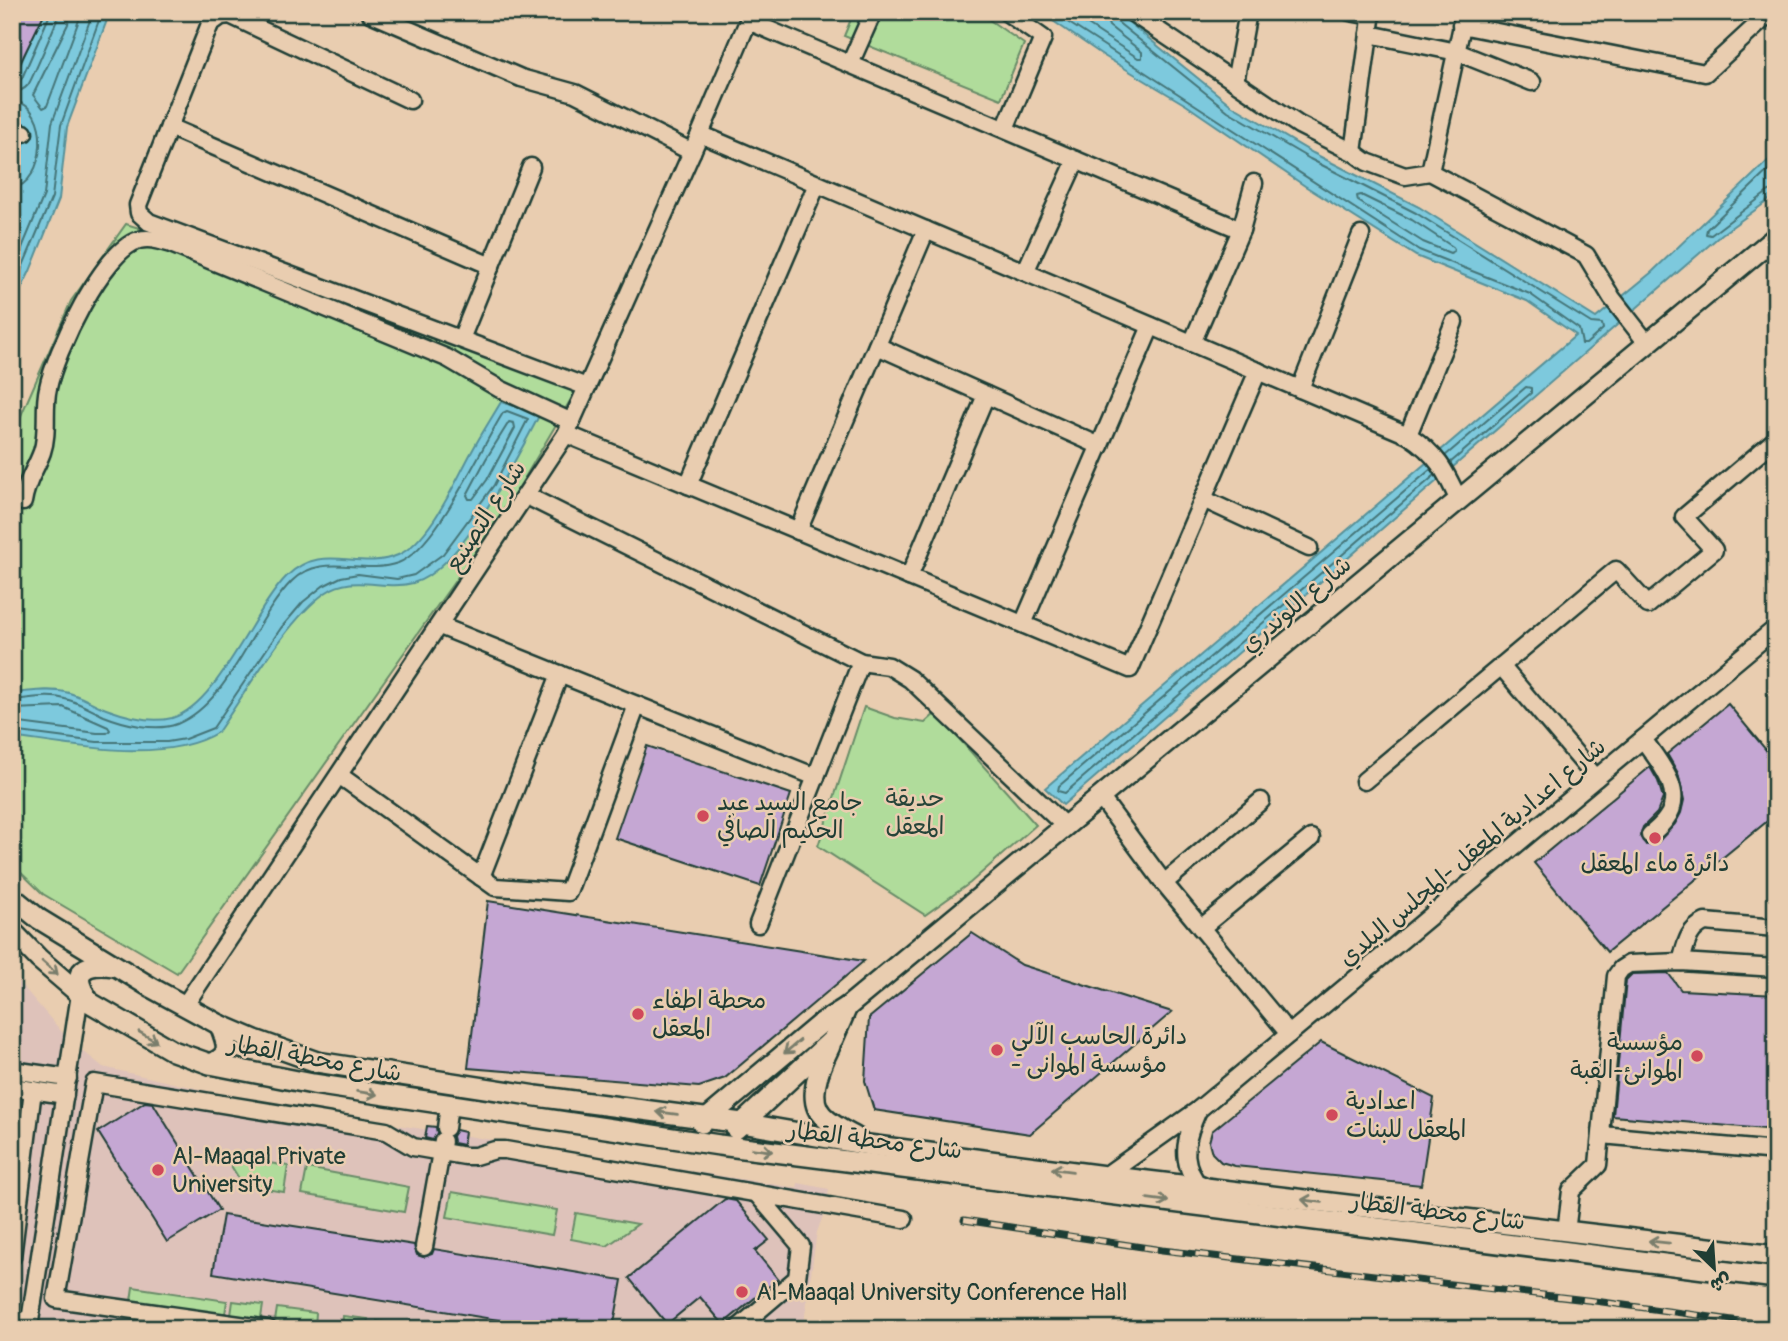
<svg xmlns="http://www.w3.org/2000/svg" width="1788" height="1341" viewBox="0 0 1788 1341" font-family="Pangolin,'Playpen Sans Arabic',sans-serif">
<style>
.built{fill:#dec2ba}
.green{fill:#b0dc9b;stroke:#688c68;stroke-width:2}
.water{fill:#7dc9dd;stroke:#579199;stroke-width:2}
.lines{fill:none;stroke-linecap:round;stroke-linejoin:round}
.shore{stroke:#457578;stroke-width:2}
.building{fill:#c5a7d3;stroke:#1f3d34;stroke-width:2}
.minor-casing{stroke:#1f3d34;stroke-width:21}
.major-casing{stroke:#1f3d34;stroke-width:24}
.minor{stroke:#e9cdb0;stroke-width:16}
.major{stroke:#e9cdb0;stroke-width:19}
.rail-casing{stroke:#1f3d34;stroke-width:7}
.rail{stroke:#e9cdb0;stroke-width:4.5;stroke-dasharray:13;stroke-linecap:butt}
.oneway{stroke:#7a7e6c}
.poi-dot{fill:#d1495b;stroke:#e9cdb0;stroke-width:2.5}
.labels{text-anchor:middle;stroke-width:5;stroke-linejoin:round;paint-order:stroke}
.street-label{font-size:24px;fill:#1f3d34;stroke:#e9cdb0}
.park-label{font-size:24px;fill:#264539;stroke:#e9cdb0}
.poi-label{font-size:24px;fill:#1f3d34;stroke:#e9cdb0;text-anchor:start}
</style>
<rect width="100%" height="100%" fill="#e9cdb0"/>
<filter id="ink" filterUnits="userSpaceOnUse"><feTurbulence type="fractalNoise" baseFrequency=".0143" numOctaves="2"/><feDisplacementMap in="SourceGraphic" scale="14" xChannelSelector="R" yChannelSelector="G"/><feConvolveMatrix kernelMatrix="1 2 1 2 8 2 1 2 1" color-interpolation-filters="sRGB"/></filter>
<g filter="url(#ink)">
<path class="built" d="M12,974l56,65 35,28 167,38 527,83 1,-5 31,6 -3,19 -9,24 -14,97h-791z"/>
<g class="green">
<path d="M854,12h124l46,32 -23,55 -157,-63z"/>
<path d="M12,113c19,22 13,40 0,64z"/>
<path d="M126,224l43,13 408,152 -69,117 -331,467 -134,-79 -31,-30v-428l59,-135z"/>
<path d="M864,707l31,11 30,5 11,-10 100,112 -66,58 -45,32 -107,-69z"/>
<path d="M225,1156l63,10 -4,26 -41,-7z"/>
<path d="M307,1168l102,19 -5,25 -102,-18z"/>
<path d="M452,1192l105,18 -5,25 -105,-18z"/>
<path d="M576,1213l62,11 -31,22 -36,-7z"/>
<path d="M133,1287l94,14 -2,13 -94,-13z"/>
<path d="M233,1301l30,4 -2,13 -30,-3z"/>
<path d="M277,1308l39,5 -1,13 -40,-5z"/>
<path d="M343,1316l25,3 -2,10h-24z"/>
<path d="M377,1321l47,7v1h-48z"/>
</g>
<g class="water">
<path d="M45,12h65l-43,115 -8,72 -29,72 -18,37v-131l9,-19 4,-18 -1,-12 -12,-15v-28l19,-46z"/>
<path d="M1040,12h76l115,93 82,48 106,54 177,111 56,-46 124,-119v42l-54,39 -659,571 -18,-17 531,-453 -49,-34 -111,-45 -111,-70 -119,-81 -82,-49z"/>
<path d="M501,402l39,12c-23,43 -79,156 -127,169 -30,8 -60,-10 -88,10 -39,28 -78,98 -107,139 -53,33 -146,13 -206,5v-44c17,-1 36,-5 53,-1 16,3 29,13 44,18 19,7 43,13 63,8 46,-13 81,-108 115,-142 35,-35 72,-4 111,-21 32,-14 57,-73 73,-102 9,-17 20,-34 30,-51z"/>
</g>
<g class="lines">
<g class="shore">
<path d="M70,12l-2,12 -35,71 10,13 4,-2 35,-94"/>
<path d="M1052,12l367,238 111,44 49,35 3,15h4l17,-15 -1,-5 -11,-1 -175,-110 -106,-54 -82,-48 -112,-90 -3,-9"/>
<path d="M1068,12l70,46h4v-6l-33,-26 -5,-14"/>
<path d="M12,83l6,-1 4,-4 29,-66"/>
<path d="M12,92c6,-1 11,-1 16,-7 3,-3 31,-69 32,-73"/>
<path d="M12,101c41,2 34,85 0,87"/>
<path d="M1776,163l-69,66 -1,5 5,1 58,-44 7,-1"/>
<path d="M1361,195l51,25 41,27 1,4 -4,2 -27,-11 -65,-41 -1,-5z"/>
<path d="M12,272l32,-77 8,-72 41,-111"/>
<path d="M12,292l40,-95 9,-72 41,-113"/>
<path d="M509,422l5,1 1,5 -28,52 -14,19h-4l-2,-4 19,-36z"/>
<path d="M1445,456l81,-69 5,1v5l-81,70"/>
<path d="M1431,469l-372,317 -1,5 7,2 370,-318"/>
<path d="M12,700c17,-1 36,-6 53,-1 14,3 26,11 39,17 20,8 52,16 73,8 53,-21 76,-104 115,-143 30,-30 69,-5 106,-18 39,-15 82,-114 105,-150l4,-2 21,8 -34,66 -51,69 -29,21 -17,4 -39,-5 -17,3 -18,9 -20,16 -22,26 -68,100 -28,11 -18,3h-70l-85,-11"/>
<path d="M12,709l51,-2 45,20 2,3 -3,3h-10l-85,-11"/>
</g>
</g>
<g class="building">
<path d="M12,12h33l-33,68z"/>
<path d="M1728,704l48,58v52l-169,138 -73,-89 116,-96 8,14 5,17 -6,15 -14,14 -3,9 6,9 11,-2 18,-19 6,-11 3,-13 -6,-27 -11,-19z"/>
<path d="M647,746l144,48 -31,92 -145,-48z"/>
<path d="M488,901l376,60 -139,117 -26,9 -231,-19z"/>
<path d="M972,933l50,32 150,47 -142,122 -156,-24 -9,-29 4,-63z"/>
<path d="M1668,973l13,17 95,5v135l-163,-14 13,-136 6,-6z"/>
<path d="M1321,1042l113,56 -13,87 -186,-19 -14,-4 -9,-9 -3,-11 3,-11z"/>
<path d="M145,1102l8,1 66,107 -52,32 -69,-110z"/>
<path d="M427,1126l9,1 1,6 -4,7 -8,-2z"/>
<path d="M456,1130l9,2 -2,13 -10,-2 -1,-7z"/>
<path d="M725,1199l11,2 33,39 -14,11 23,28 -55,45 -23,-27 -33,27 -38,-46z"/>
<path d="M223,1215l191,30 3,10 6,2 9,-3 2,-5 188,31 -9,49h-60l-340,-56z"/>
</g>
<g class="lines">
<g class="minor-casing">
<g id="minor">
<path d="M1131,12l168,113 54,27 14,10 38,14 25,-4 156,83 26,43 35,45"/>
<path d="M1350,12l21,4"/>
<path d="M370,13l151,65 54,15 117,59"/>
<path d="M748,21l493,209"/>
<path d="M1461,25l244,48 66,-61"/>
<path d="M1369,34l88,18 75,30"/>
<path d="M850,64l23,-52"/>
<path d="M1235,82l13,-70"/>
<path d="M410,100l-180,-85 -9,1 -11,8 -72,181 1,8 10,9 438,165"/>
<path d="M169,127l322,139"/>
<path d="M1005,129l38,-91 -37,-26"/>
<path d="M12,132l12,1"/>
<path d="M700,134l708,301c29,19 37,35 51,66"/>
<path d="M1353,152l19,-140"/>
<path d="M1430,172l35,-160"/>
<path d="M1025,272l51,-112"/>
<path d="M461,339l70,-172"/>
<path d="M1192,343l49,-113 13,-47"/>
<path d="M877,346l223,100"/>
<path d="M1300,389l61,-154"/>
<path d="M566,434l564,235 128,-298"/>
<path d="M1408,435l46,-113"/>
<path d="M688,485l129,-301"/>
<path d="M527,496l334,166 28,4 21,13 156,148"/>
<path d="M1203,499l106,49"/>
<path d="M23,502c3,-21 12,-31 19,-50 7,-20 1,-43 6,-64 7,-35 55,-138 91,-148 11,-3 21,1 32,4l276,114 53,31 72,33"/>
<path d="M798,531l128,-301"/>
<path d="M909,577l77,-182"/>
<path d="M1023,624l128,-298"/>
<path d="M440,626l376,151"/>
<path d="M1501,666l95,112"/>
<path d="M1643,739c15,22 44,53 23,80 -4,6 -10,11 -16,16"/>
<path d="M339,775l156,112 73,5 69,-187"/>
<path d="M1364,781l252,-211 32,35 66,-55 -30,-33 92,-78"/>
<path d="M1101,798l63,85 125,151"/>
<path d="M481,877l79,-203"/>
<path d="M1164,883l97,-82"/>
<path d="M758,924l103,-262"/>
<path d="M1201,928l110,-90"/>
<path d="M1681,962c5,-17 6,-32 24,-40l71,6"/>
<path d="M185,1005l381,-571 134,-300 52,-122"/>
<path d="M12,1070l56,8"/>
<path d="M12,1087l53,8"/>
<path d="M1198,1110c-11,25 -19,47 -2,72l14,6"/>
<path d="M446,1128l3,-23"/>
<path d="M1602,1135l174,16"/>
<path d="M1105,1176l93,-66 578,-482"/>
<path d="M1566,1232l5,-41 27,-26 18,-189 5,-7 8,-5 52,-2 95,6"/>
<path d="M424,1247l19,-106"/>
<path d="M12,1257l21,-167"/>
<path d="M12,1319l18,2 50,-327"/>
<path d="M268,1329l-212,-30 38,-216 292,48 27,16 52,9h10l20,-6h10l399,69"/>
<path d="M737,1329l60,-51 4,-32 -44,-52"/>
</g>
</g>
<g class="major-casing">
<g id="major">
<path d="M12,897l27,22 113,69 68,37 35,15 62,22 219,34 206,27 126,22 237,31 671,80"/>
<path d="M12,931l27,28 50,43 84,49 37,13 103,20 406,61 1057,133"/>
<path d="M87,998c-19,-28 1,-36 27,-32"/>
<path d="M830,1046c-9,18 -24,52 -8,69 9,10 22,16 33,22"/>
<path d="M210,1064c23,-9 17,-20 10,-39"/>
<path d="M702,1123l118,-99 27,-17 929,-770"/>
<path d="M736,1129l97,-90 14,-32"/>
</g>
</g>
<use href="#minor" class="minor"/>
<use href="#major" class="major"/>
<g class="rail-casing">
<path id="rail" d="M964,1220l198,30 433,51 181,25"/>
</g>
<use href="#rail" class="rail"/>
</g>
<defs><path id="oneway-shaft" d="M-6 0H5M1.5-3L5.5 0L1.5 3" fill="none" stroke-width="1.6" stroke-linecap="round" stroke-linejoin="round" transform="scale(1.75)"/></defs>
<g class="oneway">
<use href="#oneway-shaft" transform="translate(50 968) rotate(41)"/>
<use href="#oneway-shaft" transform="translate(148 1037) rotate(30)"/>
<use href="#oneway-shaft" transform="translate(792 1047) rotate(140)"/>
<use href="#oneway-shaft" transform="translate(367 1093) rotate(9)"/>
<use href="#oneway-shaft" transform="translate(667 1113) rotate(-172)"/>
<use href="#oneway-shaft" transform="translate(762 1150) rotate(7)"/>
<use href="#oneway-shaft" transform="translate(1062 1170) rotate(-172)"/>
<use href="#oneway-shaft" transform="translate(1158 1200) rotate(7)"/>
<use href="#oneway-shaft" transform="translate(1312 1201) rotate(-173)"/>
<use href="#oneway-shaft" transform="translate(1659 1242) rotate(-174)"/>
</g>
</g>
<g class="poi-dot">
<circle cx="703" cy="816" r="7"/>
<circle cx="1655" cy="838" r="7"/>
<circle cx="638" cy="1014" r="7"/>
<circle cx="997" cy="1050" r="7"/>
<circle cx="1697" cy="1056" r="7"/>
<circle cx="1332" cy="1115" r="7"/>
<circle cx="158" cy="1170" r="7"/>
<circle cx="742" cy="1292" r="7"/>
</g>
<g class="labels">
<g class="street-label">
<text transform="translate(485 516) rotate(-57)" y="8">شارع التصنيع</text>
<text transform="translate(1296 604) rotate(-40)" y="8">شارع اللوندري</text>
<text transform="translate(1472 852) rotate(-40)" y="8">شارع اعدادية المعقل -المجلس البلدي</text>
<text transform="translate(315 1058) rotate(10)" y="8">شارع محطة القطار</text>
<text transform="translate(875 1140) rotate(7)" y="8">شارع محطة القطار</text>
<text transform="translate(1438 1211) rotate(7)" y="8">شارع محطة القطار</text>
</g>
<g class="park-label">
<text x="915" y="806">حديقة<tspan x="915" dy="28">المعقل</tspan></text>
</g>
<g class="poi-label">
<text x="717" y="810">جامع السيد عبد<tspan x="717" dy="28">الحكيم الصافي</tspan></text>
<text x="1655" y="871" text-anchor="middle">دائرة ماء المعقل</text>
<text x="652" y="1008">محطة اطفاء<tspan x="652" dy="28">المعقل</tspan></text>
<text x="1011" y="1044">دائرة الحاسب الآلي<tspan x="1011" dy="28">- مؤسسة الموانى</tspan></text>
<text x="1683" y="1050" text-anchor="end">مؤسسة<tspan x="1683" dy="28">الموانئ-القبة</tspan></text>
<text x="1346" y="1109">اعدادية<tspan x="1346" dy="28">المعقل للبنات</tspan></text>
<text x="172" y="1164">Al-Maaqal Private<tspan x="172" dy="28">University</tspan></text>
<text x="756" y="1300">Al-Maaqal University Conference Hall</text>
</g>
</g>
<rect width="1788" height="1341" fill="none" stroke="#e9cdb0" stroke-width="42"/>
<rect x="21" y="21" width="1746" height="1299" fill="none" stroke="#1f3d34" stroke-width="2.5" filter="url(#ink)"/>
<g transform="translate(1714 1268) rotate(155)" stroke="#e9cdb0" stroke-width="5" paint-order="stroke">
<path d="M0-5L12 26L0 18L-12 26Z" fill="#1f3d34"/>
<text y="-10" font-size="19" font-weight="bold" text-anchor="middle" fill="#1f3d34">ش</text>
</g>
</svg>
